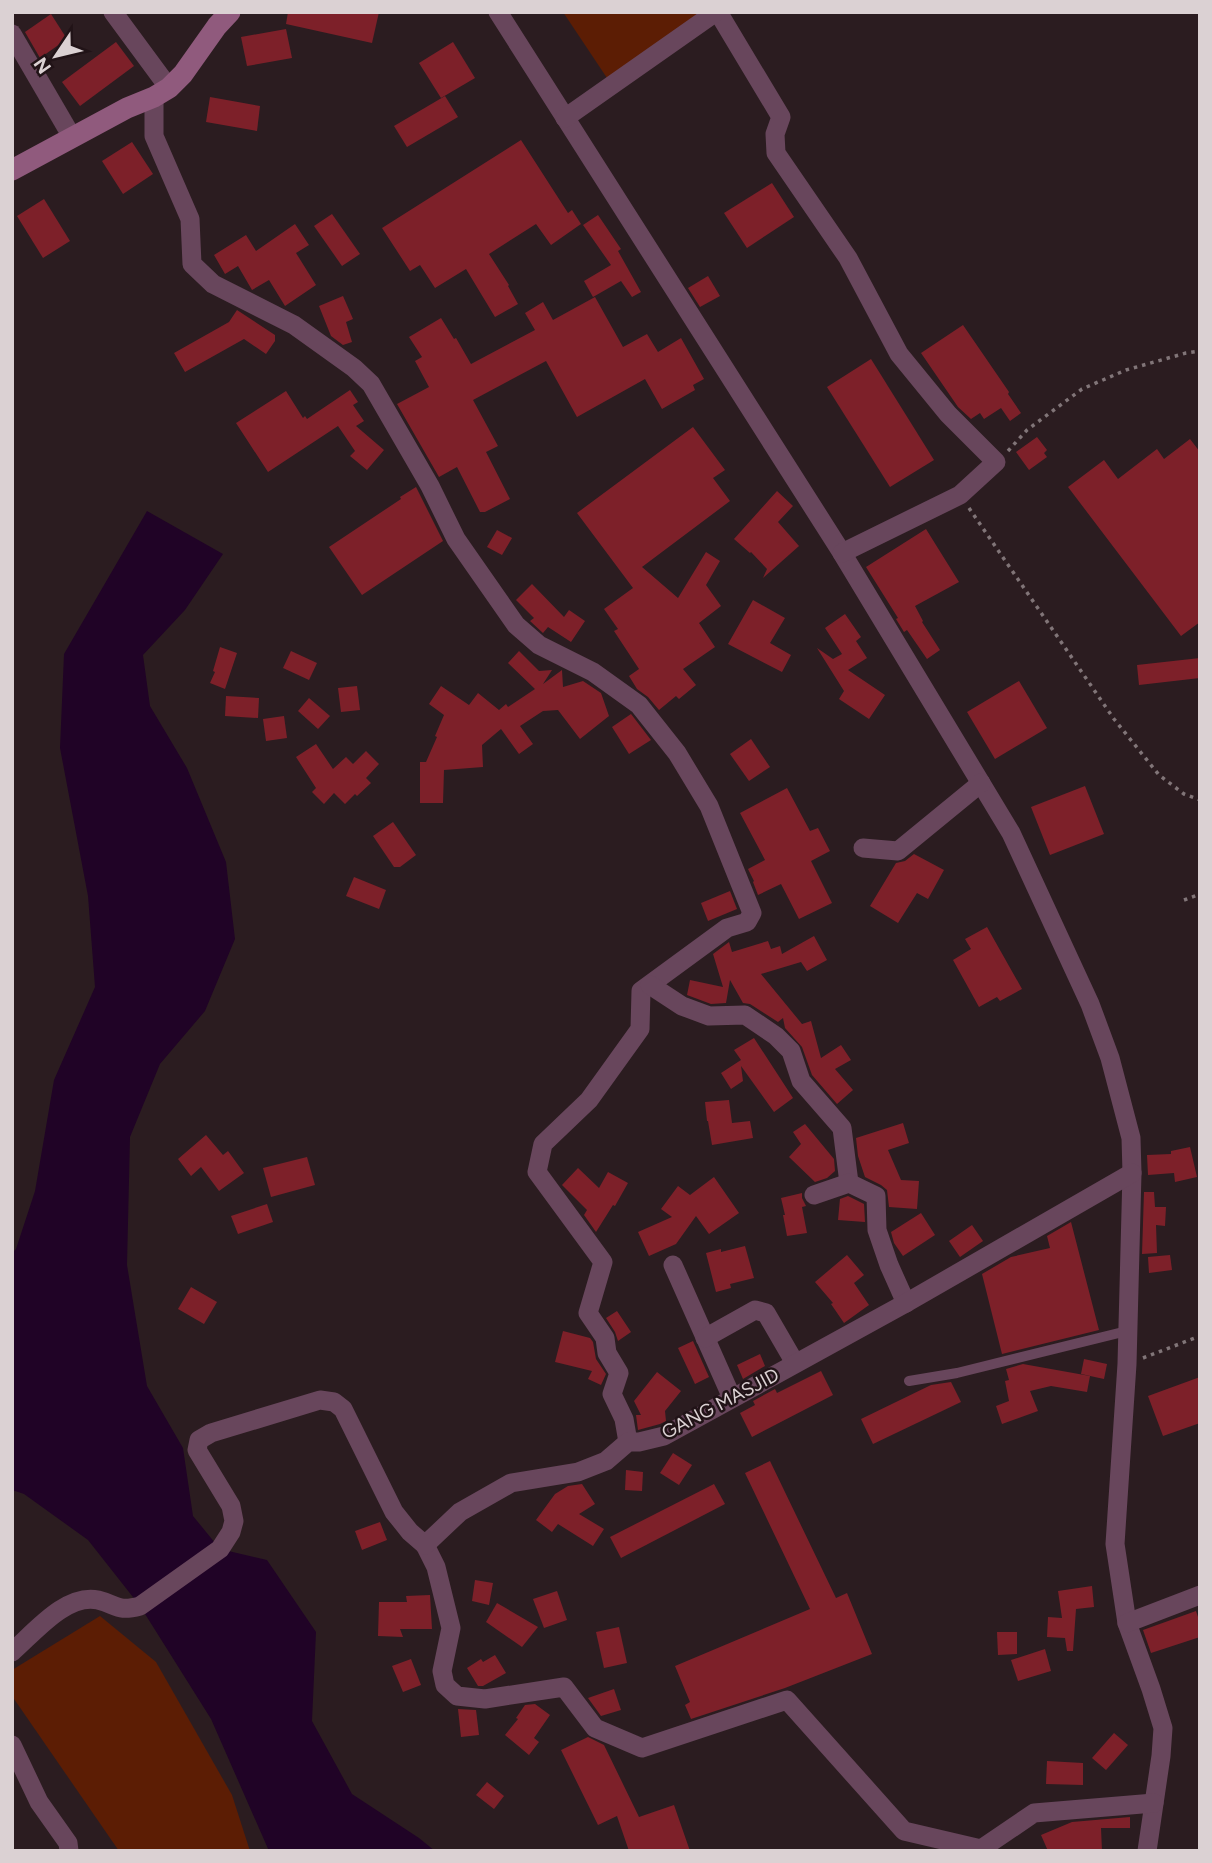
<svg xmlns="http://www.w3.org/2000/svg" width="1212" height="1863" viewBox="0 0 1212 1863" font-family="Figtree,sans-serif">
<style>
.green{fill:#5c1d04}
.water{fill:#200326}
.building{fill:#7d2029}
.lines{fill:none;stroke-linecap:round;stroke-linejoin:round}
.path{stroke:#817578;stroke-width:3.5;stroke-dasharray:3.5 5;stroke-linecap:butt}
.lane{stroke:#68465c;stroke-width:10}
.street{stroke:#68465c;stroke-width:19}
.secondary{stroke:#905a7d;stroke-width:21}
.labels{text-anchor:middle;stroke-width:5;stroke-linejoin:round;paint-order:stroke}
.street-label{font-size:19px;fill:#dbd1d3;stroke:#211317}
</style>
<rect width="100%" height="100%" fill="#2b1c20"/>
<g class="green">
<path d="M563,12h147l-101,69z"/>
<path d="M100,1616l56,46 76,133 18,56h-131l-107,-155v-26z"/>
</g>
<path class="water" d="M147,511l76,43 -38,56 -42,45 7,51 37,62 39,94 9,77 -30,72 -45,53 -30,73 -3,128 20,121 36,62 10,68 27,33 47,11 49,72 -4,89 40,73 67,44 16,13h-166l-58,-132 -71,-113 -52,-66 -64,-46 -12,-4v-237l4,-4 19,-58 19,-111 41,-93 -7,-91 -28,-148 4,-94z"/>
<g class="building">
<path d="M288,12h91l-7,31 -86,-19z"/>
<path d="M51,14l16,25 -27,19 -15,-26z"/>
<path d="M286,29l6,29 -45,8 -6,-29z"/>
<path d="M116,42l18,24 -54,40 -18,-24z"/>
<path d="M453,42l22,36 -34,20 -22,-35z"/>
<path d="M445,96l13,21 -51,30 -13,-21z"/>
<path d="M210,97l50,9 -3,25 -51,-9z"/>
<path d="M521,140l47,73 4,-3 9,14 -30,21 -15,-21 -47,30 20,31 -1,1 10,18 -23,13 -29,-48 -31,19 -15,-23 -10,6 -28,-43z"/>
<path d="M132,142l21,32 -30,20 -21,-33z"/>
<path d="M772,183l22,34 -47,31 -23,-35z"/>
<path d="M44,199l26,42 -27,17 -26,-42z"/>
<path d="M332,214l28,40 -18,12 -28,-40z"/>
<path d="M598,215l23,34 -3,2 23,41 -9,5 -11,-16 -28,16 -9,-16 27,-16 -28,-40z"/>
<path d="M295,224l14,21 -13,8 20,32 -31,21 -16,-26 -17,10 -14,-24 -13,8 -11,-19 32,-20 10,16z"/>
<path d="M708,276l12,20 -20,11 -12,-19z"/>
<path d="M343,296l10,23 -7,3 6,20 -9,3 -12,-9 -12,-30z"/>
<path d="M595,297l28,50 24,-13 11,18 23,-14 23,41 -11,6 2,5 -33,19 -17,-30 -68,38 -31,-56 -73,39 25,46 -12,6 24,47 -25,13h-5l-23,-45 -18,10 -42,-73 32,-17 -14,-26 7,-4 -13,-20 32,-19 13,21 2,-1 15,26 64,-34 -10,-17 18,-11 10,18z"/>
<path d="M237,310l38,25v6l-9,13 -22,-15 -59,33 -11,-19 55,-31z"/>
<path d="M963,325l46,67 -1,2 13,19 -11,8 -9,-13 -17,11 -4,-6 -9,6 -13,-12 -37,-54z"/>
<path d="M871,359l63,101 -44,27 -63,-100z"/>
<path d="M350,390l8,12 -5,3 11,16 -8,5 28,24 -17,20 -17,-14 5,-5 -17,-25 -70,46 -32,-49 50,-32 17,27 2,-2 2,3z"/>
<path d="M693,427l32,43 -12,8 17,23 -88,66 36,31 28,-46 14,9 -14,24 15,21 -22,17 16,24 -32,22 13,16 -17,14 -3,-3 -17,14 -11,-13 -11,-8 -8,-13 10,-7 -25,-38 4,-2 -14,-20 29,-21 -56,-75z"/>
<path d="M1037,437l10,13 -3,3 3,4 -18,13 -13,-18z"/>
<path d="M1190,439l10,13v170l-19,14 -113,-149 36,-27 14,19 39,-30 7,10z"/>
<path d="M416,487l27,54 -81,54 -33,-48 72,-48 -1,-2z"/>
<path d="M777,491l16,15 -15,16 21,24 -36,32 4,-9 -16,-17 -1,1 -16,-14z"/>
<path d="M926,529l33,53 -44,24 8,15 -1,1 18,28 -13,9 -20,-29 -3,2 -8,-13 2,-1 -32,-51z"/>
<path d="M497,530l15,8 -10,17 -15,-8z"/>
<path d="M532,584l32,33 5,-7 16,11 -14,21 -23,-15 -5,6 -13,-12 4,-3 -18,-18z"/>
<path d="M753,600l32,18 -15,25 21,12 -9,17 -54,-28z"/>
<path d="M845,614l16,23 -5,4 11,17 -19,12 37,25 -16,24 -30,-20 5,-8 -27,-43 16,11 9,-5 -17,-26z"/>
<path d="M220,647l17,6 -12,36 -15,-6 5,-11 -2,-1z"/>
<path d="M291,651l26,12 -8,17 -26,-12z"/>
<path d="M519,651l20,20 13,-1 -9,14 19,-14 1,17 20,-6 18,12 8,23 -29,23 -22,-29 -15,1 -23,15 13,18 -14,10 -18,-25 -19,16 1,22 -39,3 -1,33h-23v-41h6l11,-25 -2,-1 9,-21 -15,-11 12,-18 28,19 9,-12 21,17 7,-6 2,3 27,-18 -27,-26z"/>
<path d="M1200,658v20l-61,7 -2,-20z"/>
<path d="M1019,681l28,47 -52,31 -28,-47z"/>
<path d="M357,686l3,24 -19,2 -3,-24z"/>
<path d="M226,696l33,2 -1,20 -33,-2z"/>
<path d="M309,698l21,18 -12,13 -20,-18z"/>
<path d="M631,714l20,26 -22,14 -17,-27z"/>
<path d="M284,716l3,22 -21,3 -3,-22z"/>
<path d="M751,739l19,28 -21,14 -19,-27z"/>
<path d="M316,744l17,25 13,-12 7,7 13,-13 13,13 -13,14 5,5 -14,13 -2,-2 -10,10 -11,-11 -10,11 -12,-12 4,-4 -20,-31z"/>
<path d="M1085,786l19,48 -54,21 -19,-48z"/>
<path d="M787,788l23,43 8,-3 12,23 -19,10 21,42 -33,16 -18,-35 -23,11 -5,-13 1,-1 -6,-12 17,-9 -25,-47z"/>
<path d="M393,822l23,33 -16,12h-6l-21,-31z"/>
<path d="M914,854l30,16 -16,29 -11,-6 -19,30 -28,-17 26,-43 9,-2z"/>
<path d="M354,877l32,13 -7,19 -33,-13z"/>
<path d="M730,891l7,18 -29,12 -7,-18z"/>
<path d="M987,927l35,62 -22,12 -3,-4 -18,10 -26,-47 18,-11 -6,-10z"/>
<path d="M814,936l13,24 -20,11 -6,-9 -40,12 41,50 9,-3 10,37 20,-13 10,15 -16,9 18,21 -16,14 -25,-29 -10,-28 -17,-19 -2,-10 -5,4 -28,-18 -7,-1 -13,-23 -4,23 -15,1 -24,-9 3,-15 33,7 -10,-33 16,-12 3,10 36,-11 3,8 9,-3 2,8z"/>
<path d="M754,1038l39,60 -19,14 -33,-46 2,15 -12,8 -10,-16 20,-13 -7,-10z"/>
<path d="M729,1100l3,23 18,-2 3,17 -41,7 -4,-24h-1l-2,-19z"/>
<path d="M903,1123l6,20 -21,7 13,30 18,1 -2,28 -28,-2 -2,-17 -6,-5 -16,-8 -7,-21 -2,-18z"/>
<path d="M805,1124l29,35 1,12 -8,7 -12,4 -26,-25 12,-13 -8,-12z"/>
<path d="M206,1135l17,20 5,-4 16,22 -25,18 -18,-24 -10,9 -13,-17z"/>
<path d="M1190,1147l7,30 -22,5 -1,-9 -26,2 -1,-20 24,-1v-3z"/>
<path d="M307,1157l8,28 -44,12 -8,-29z"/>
<path d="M578,1168l21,20 9,-16 20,11 -13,23 -2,-1 -17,27 -12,-17 3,-5 -25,-25z"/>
<path d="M714,1177l25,36 -30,21 -13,-18 -20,28 -27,12 -11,-24 34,-15 -11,-8 17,-23 12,9z"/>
<path d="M1144,1192h10l1,15h11l-1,19 -9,-1 1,28 -15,1z"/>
<path d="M802,1193v5l4,8 -4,1 5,26 -20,3 -4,-21h2l-4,-17z"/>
<path d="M848,1196l16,8 1,18 -27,-2 2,-21z"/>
<path d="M267,1204l6,18 -35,12 -7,-18z"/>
<path d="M921,1213l14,22 -32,21 -9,-13 -3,-11z"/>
<path d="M1071,1222l28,108 -97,24 -20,-80 29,-17 39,-9 -3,-12z"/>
<path d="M972,1225l11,16 -23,16 -11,-16z"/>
<path d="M745,1246l9,32 -24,6 1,4 -15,4 -10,-39 15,-4v3z"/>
<path d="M847,1255l17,20 -10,8 15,22 -25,18 -13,-19 2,-1 -18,-21z"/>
<path d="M1170,1255l2,15 -23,3 -1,-16z"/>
<path d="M191,1287l26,15 -13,22 -26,-15z"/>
<path d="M617,1311l14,21 -13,9 -3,-9 -9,-14z"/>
<path d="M563,1331l27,7 3,4 3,17 10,15 -5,11 -13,-6 4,-8 -37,-9z"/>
<path d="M693,1341l16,36 -14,7 -17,-36z"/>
<path d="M760,1354l5,12 -22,13 -6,-14z"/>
<path d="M1084,1359l23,5 -3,15 -23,-5z"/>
<path d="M1023,1364l67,12 -3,16 -36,-6 -21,5 8,20 -36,13 -6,-18 13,-5 -4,-20 4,-1 -3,-11z"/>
<path d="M821,1371l12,24 -81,42 -12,-24 15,-8 -2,-4 22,-12 2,4z"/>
<path d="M657,1372l24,19 -16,20 1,10 -6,3 -22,6 -2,-15h5l-7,-14z"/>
<path d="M1200,1377v46l-37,13 -15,-40z"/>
<path d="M951,1382l10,20 -88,42 -12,-25 70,-34z"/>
<path d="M673,1453l19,12 -13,20 -19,-12z"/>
<path d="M770,1461l66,137 11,-5 25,61 -87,34 -94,31 -6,-14 5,-3 -15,-36 135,-57 -65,-136z"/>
<path d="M626,1470l17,2 -1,19 -17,-1z"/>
<path d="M582,1484l13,20 -16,10 25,15 -11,17 -35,-22 -6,8 -16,-12 19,-26 13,-8z"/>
<path d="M714,1484l11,20 -104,54 -11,-21z"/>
<path d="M380,1522l7,18 -25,10 -7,-19z"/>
<path d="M475,1580l18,3 -4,22 -17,-4z"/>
<path d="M1092,1586l2,21 -18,2 -3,42h-6l-2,-13 -18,-1 1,-20 14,1 -4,-27z"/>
<path d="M557,1591l10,29 -23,8 -11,-29z"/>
<path d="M430,1595l2,34h-32l3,8 -25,-1 1,-34h28l-1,-6z"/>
<path d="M497,1603l41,24 -16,20 -36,-25z"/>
<path d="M1196,1611l4,12v14l-49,16 -8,-23z"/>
<path d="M619,1627l8,36 -23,5 -8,-36z"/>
<path d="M997,1632h20v22l-19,1z"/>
<path d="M1045,1649l6,22 -33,10 -7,-21z"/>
<path d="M495,1655l11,18 -23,13h-5l-11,-18 14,-9 2,3z"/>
<path d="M411,1659l10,26 -18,7 -11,-26z"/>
<path d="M614,1689l7,21 -20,6 -13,-18z"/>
<path d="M535,1704l15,11 -16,23 5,4 -10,13 -24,-20 13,-16 -2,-1 9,-13z"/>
<path d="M458,1709l18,1 3,25 -18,2z"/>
<path d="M1114,1733l14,12 -22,25 -14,-12z"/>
<path d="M588,1737l16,8 35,72 35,-12 16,46h-61l-12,-35 -19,9 -37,-75z"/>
<path d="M1047,1761l36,2v22l-37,-1z"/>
<path d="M487,1782l17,14 -10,13 -18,-14z"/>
<path d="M1130,1817v11h-29l1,23h-54l-7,-16 31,-13z"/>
</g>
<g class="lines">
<g class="path">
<path d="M1008,451l19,-21 55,-41 44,-19 60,-17 14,-2"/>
<path d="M969,508l145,211 45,56 25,19 16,6"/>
<path d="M1184,900l16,-6"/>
<path d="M1143,1358l57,-22"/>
</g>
<path class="lane" d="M909,1381l48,-8 170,-42"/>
<g class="street">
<path d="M113,12l56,76"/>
<path d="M498,12l344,541 169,280 79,171 20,54 21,80 1,35 -5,191 -12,180 12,79 24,66 12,39 -2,28 -14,95"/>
<path d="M718,12l63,105 -6,17 1,19 72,105 51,96 49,60 48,48 -36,33 -118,58"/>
<path d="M12,34l60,103"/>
<path d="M154,97v39l36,83 2,45 21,20 81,41 60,43 17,16 59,102 26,53 60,86 23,20 54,27 46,33 38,48 32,53 43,107 -5,9 -20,6 -86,63 -1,38 -51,71 -46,44 -6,28 66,90 -15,51 17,25 2,15 12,20 -7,21 12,25 4,23"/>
<path d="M565,118l151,-106"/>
<path d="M863,848l35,3 83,-68"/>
<path d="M650,985l32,21 27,10 36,-1 31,21 15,15 10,30 41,47 7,55"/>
<path d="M814,1195l35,-12 27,13 1,34 12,35 17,38"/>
<path d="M673,1265l59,133"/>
<path d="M705,1338l50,-28 11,3 29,50"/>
<path d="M425,1545l11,22 15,61 -9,43 3,14 12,11 28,3 79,-12 31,41 47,20 145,-48 117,131 77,18 53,-36 120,-10"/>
<path d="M1127,1623l73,-28"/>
<path d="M12,1652c22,-19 54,-59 86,-52 20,5 19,12 42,6l80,-57 11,-17 3,-11 -3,-15 -34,-56 2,-10 12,-7 109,-33 14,2 9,7 51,103 16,20 15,13 35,-33 51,-29 67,-11 28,-11 22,-19h11l25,-6 242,-133 226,-130"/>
<path d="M12,1745l27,57 29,41 1,8"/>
</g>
<path class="secondary" d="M12,170l115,-62 27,-11 15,-9 14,-14 34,-48 13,-14"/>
</g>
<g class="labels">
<g class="street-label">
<text transform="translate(720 1403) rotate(-28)" y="7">GANG MASJID</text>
</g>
</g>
<rect width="1212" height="1863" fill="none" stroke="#dbd1d3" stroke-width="28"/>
<g transform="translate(56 56) rotate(235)" stroke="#211317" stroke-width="5" paint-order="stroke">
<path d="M0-5L12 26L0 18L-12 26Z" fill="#dbd1d3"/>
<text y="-10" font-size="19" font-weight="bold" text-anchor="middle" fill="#dbd1d3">N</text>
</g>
</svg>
